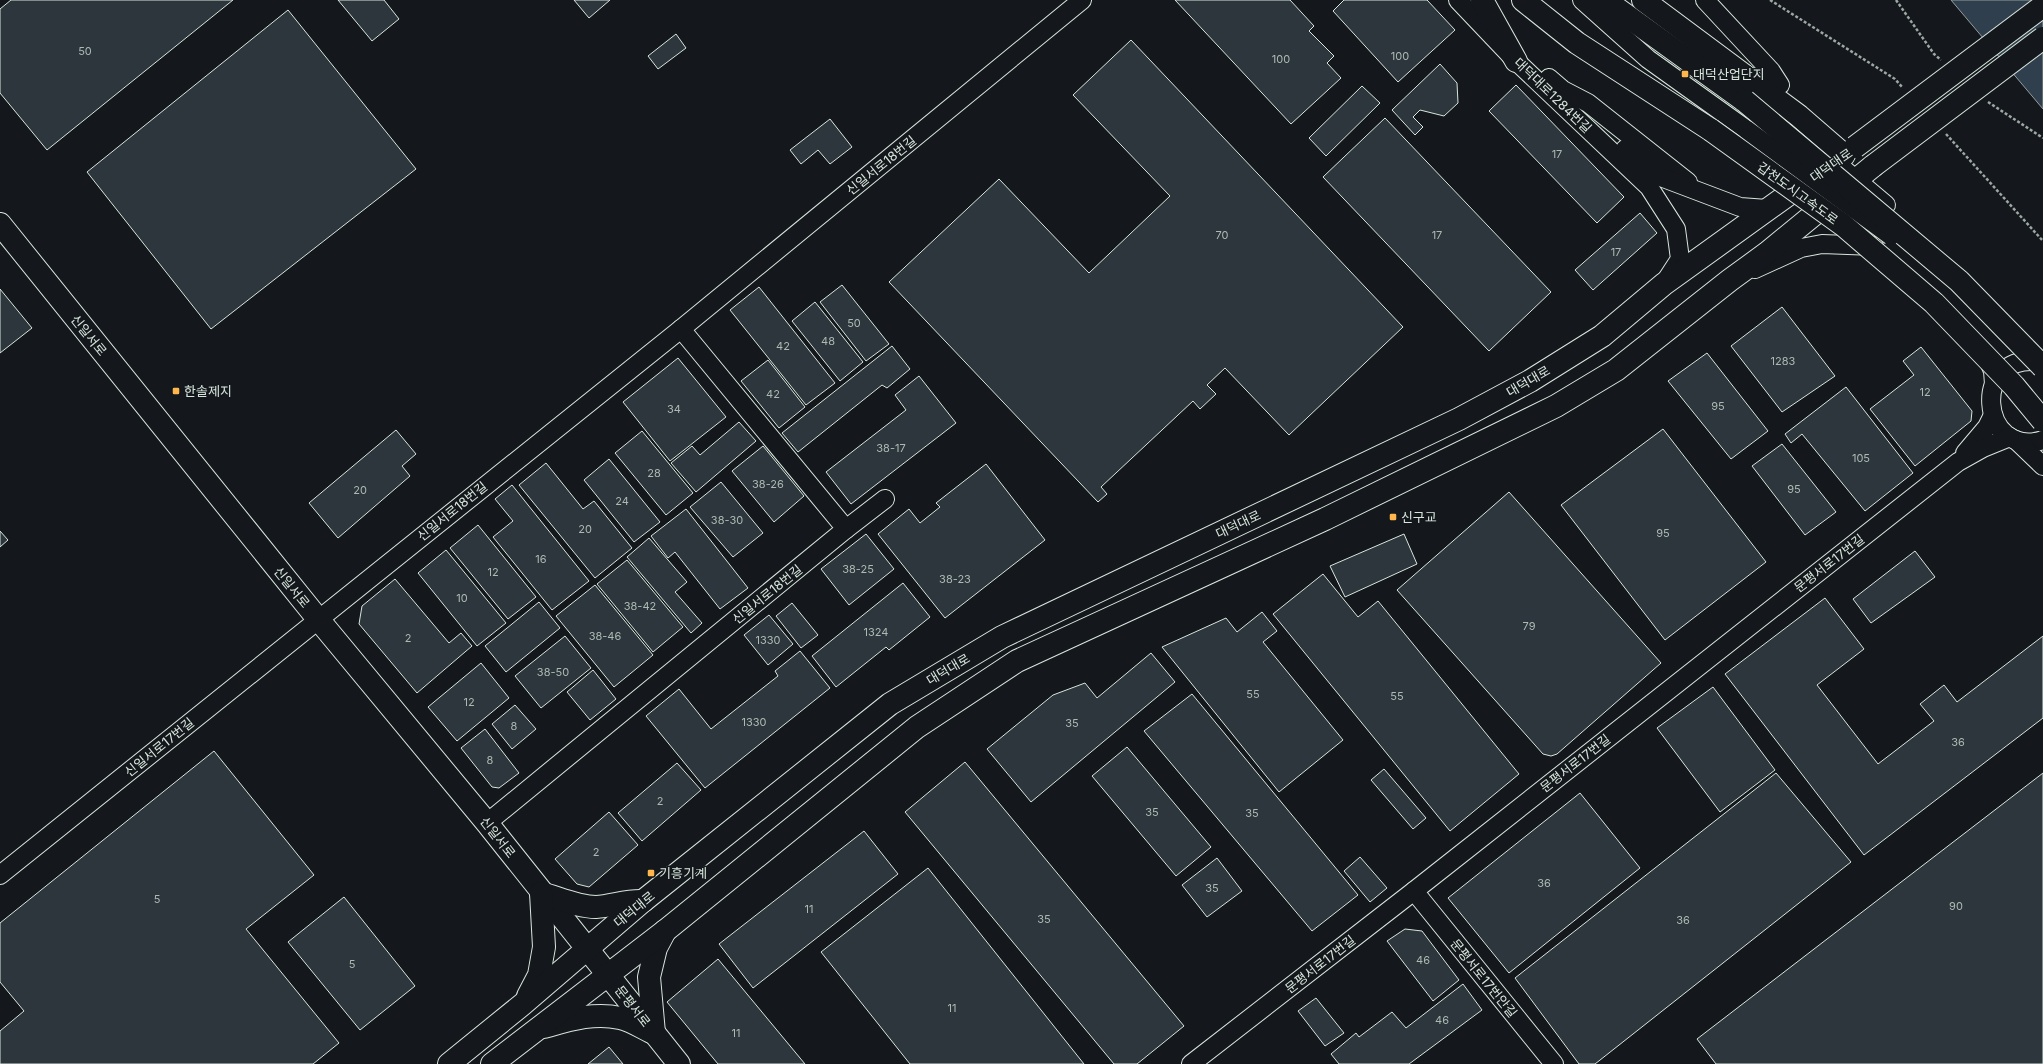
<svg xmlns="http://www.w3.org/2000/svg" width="2043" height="1064" viewBox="0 0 2043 1064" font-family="Inter,'Noto Sans KR',sans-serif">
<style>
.water{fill:#2f3f4d;stroke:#939e99}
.building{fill:#2c363c;stroke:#d8e6dc}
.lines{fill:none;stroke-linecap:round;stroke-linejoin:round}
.minor-casing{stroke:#d8e6dc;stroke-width:20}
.major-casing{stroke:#d8e6dc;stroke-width:24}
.highway-casing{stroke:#d8e6dc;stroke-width:24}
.path{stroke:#9da8a2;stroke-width:2.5;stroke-dasharray:3 2;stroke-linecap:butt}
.minor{stroke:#14181c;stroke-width:18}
.major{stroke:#14181c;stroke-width:22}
.highway{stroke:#14181c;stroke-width:22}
.minor-bridge-casing{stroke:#d8e6dc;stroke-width:20;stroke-linecap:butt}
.major-bridge-casing{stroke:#d8e6dc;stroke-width:24;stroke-linecap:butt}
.highway-bridge-casing{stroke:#d8e6dc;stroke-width:24;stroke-linecap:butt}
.minor-bridge{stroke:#14181c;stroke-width:18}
.major-bridge{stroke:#14181c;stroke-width:22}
.highway-bridge{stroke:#14181c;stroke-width:22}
.poi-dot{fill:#ffb74d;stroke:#14181c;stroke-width:1.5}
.labels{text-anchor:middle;stroke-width:3;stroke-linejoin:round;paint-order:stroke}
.number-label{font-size:11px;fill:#adbab4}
.poi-label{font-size:13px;fill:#d8e6dc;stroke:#14181c;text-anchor:start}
.street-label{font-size:13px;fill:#d8e6dc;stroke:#14181c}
</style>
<rect width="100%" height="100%" fill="#14181c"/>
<path class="water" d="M1951,0h92v109z"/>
<g class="building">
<path d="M11,0h222l-186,150 -47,-57v-84z"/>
<path d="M338,0h46l15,19 -27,22z"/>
<path d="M574,0h36l-21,18z"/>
<path d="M1175,0h115l24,26 -5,5 25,25 -7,7 14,15 -50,46z"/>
<path d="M1344,0h83l28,30 -57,52 -65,-71z"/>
<path d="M288,10l128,159 -205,160 -124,-157z"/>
<path d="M676,34l10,14 -28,21 -10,-13z"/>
<path d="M1131,40l272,287 -114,108 -64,-67 -18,17 9,9 -16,15 -7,-8 -92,86 6,7 -9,8 -209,-220 110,-103 90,94 81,-77 -97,-101z"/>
<path d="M1440,64l17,19 1,20 -14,13 -24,-6 -7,7 10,10 -8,8 -23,-25z"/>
<path d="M1516,85l108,112 -27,26 -108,-112z"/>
<path d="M1362,86l18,17 -54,53 -17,-18z"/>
<path d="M1385,118l166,174 -62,59 -166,-174z"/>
<path d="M830,119l22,28 -22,17 -12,-14 -17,14 -11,-14z"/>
<path d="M1640,213l17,20 -64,57 -18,-20z"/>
<path d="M842,285l47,59 -23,17 -46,-59z"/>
<path d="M759,287l76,96 -29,22 -76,-95z"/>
<path d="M0,289l32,39 -32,25z"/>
<path d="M815,302l48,60 -23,19 -48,-60z"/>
<path d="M1782,307l53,69 -53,36 -51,-66z"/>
<path d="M892,346l18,23 -23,19 -5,-3 -84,67 -16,-19z"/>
<path d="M1921,347l51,64 -1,10 -56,45 -45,-57 44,-34 -11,-14z"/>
<path d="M1707,353l61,78 -37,28 -63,-78z"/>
<path d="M678,358l48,59 -56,44 -47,-59z"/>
<path d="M768,360l37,47 -26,21 -38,-47z"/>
<path d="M919,376l37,47 -105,81 -25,-32 80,-62 -11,-15z"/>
<path d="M1846,387l67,86 -48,38 -63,-77 -11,9 -6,-9z"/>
<path d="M739,422l17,19 -60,51 -25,-29 21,-17 8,9z"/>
<path d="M1663,429l103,133 -101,78 -104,-135z"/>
<path d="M396,430l20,24 -14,12 8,10 -72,62 -29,-35z"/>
<path d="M642,431l51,62 -27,22 -51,-62z"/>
<path d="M1782,444l54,68 -31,23 -53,-69z"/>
<path d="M763,446l41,50 -30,26 -42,-51z"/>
<path d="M609,459l51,63 -26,20 -50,-62z"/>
<path d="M546,463l37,46 11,-8 38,47 -37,30 -76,-93z"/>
<path d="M986,464l59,76 -100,78 -67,-84 31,-25 11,14 20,-16 -4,-4z"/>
<path d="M721,482l42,51 -30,24 -43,-50z"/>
<path d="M512,485l77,96 -37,29 -59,-73 20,-16 -18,-22z"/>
<path d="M1509,492l152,171 -104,91 -6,2 -8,-2 -146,-164z"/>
<path d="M686,509l62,79 -28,21 -45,-57 -7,6 -17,-22z"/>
<path d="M478,525l58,72 -28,22 -58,-71z"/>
<path d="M0,531l8,9 -8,7z"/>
<path d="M866,534l28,35 -45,36 -28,-36z"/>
<path d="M1404,534l13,30 -72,33 -15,-31z"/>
<path d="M649,538l38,44 -12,10 27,31 -11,10 -64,-76z"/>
<path d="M446,550l60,73 -29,23 -59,-73z"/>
<path d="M1915,551l20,26 -64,46 -18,-24z"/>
<path d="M627,560l56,67 -30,25 -56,-68z"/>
<path d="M1323,574l35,43 20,-16 141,173 -69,57 -177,-217z"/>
<path d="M395,579l54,64 12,-10 11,13 -55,47 -58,-69 3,-18z"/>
<path d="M903,583l27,34 -41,33 -3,-3 -50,40 -24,-31z"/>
<path d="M595,585l58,70 -39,32 -58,-71z"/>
<path d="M1825,598l39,51 -47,36 61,79 56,-43 -14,-17 24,-19 13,17 86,-66v82l-179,137 -139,-181z"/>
<path d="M539,602l21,26 -54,44 -21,-26z"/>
<path d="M792,603l26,32 -17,13 -25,-32z"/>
<path d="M1262,612l15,19 -14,11 80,98 -64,52 -117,-145 64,-29 11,14z"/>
<path d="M769,615l24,29 -25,21 -24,-30z"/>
<path d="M565,636l26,32 -50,40 -26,-32z"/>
<path d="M800,651l30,37 -125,100 -59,-72 33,-27 32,40 67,-53 -3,-5z"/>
<path d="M1151,653l24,29 -144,120 -44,-53 66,-54 32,-12 12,15z"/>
<path d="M481,663l28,35 -52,43 -29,-34z"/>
<path d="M593,670l23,29 -26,21 -23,-28z"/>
<path d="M1713,687l62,83 -55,42 -63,-84z"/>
<path d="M1192,694l166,201 -46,36 -168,-200z"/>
<path d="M515,705l21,24 -24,20 -20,-25z"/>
<path d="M485,729l34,44 -20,15 -7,-1 -31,-39z"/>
<path d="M1127,747l84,100 -35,29 -84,-100z"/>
<path d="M214,751l100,124 -68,54 93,114 -26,21h-313v-33l24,-20 -24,-29v-59z"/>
<path d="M965,762l219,264 -47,38h-23l-209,-252z"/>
<path d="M677,763l24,27 -59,51 -24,-28z"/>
<path d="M1384,769l42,49 -13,11 -42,-49z"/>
<path d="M1776,773l75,89 -256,202h-16l-64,-86z"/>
<path d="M2043,773v291h-327l-19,-25z"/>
<path d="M1580,793l60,75 -131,105 -61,-75z"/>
<path d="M609,812l29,33 -49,42 -12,-3 -22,-25z"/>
<path d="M864,831l34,43 -145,114 -34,-44z"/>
<path d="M1360,857l27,31 -17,14 -26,-31z"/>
<path d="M1217,858l25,33 -35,26 -25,-32z"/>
<path d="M928,868l156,196h-174l-89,-112z"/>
<path d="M344,897l71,89 -55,44 -72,-88z"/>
<path d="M1405,929l17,2 37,49 -26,21 -46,-60z"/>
<path d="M718,959l87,105h-87l-51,-62z"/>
<path d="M1463,984l19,26 -73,54h-70l-8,-10 25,-21 3,4 33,-25 14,16z"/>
<path d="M1316,998l28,35 -19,13 -27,-35z"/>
<path d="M609,1047l14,17h-35z"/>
</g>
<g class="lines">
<g class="minor-casing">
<g id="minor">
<path d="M1458,0l58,61 133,126 27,42 4,30 -13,20"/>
<path d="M1582,0l66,59 99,71"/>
<path d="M1705,0l66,71 9,14"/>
<path d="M1549,78l14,12 25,13 100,79"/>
<path d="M1625,149l33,27 82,31 27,2"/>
<path d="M1835,162l51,43"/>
<path d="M1755,269l46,-21 21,-4 52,2"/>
<path d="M1987,357l6,14 1,13"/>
<path d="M2043,362c-75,-13 -63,98 0,78"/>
<path d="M2016,440l27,26"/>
<path d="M1965,453l22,-26 6,-12"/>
<path d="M846,529l39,-30"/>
<path d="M487,823l359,-294 -165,-200"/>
<path d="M0,875l681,-546 401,-329"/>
<path d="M1414,891l140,173"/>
<path d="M1191,1064l223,-173 544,-429 25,-14 27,-11"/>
</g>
</g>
<g class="major-casing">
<g id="major">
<path d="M0,224l318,395 169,204 192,241"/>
<path d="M541,893c18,5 37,14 55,14 16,-1 31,-7 47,-6"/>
<path d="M528,996l11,-21 5,-28 -3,-54"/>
<path d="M544,1027c25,-7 50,-15 76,-9 10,2 21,9 31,14"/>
<path d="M654,1033l-5,-56 7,-29 9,-17"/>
<path d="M449,1064l74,-60 120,-103 247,-197 112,-67 457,-218 71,-38 72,-45 62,-52 146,-105"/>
<path d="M492,1064l173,-133 252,-204 100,-66 308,-142 231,-113 60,-36 114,-90 37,-27 106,-87"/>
</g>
</g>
<g class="highway-casing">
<g id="highway">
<path d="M1482,0l34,61"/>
<path d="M1523,0l54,43 134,87"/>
<path d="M1605,0l140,101"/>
<path d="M1643,0l156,116 45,39"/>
</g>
</g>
<g class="path">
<path d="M1770,0l125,79 8,9"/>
<path d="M1896,0l38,54 7,6"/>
<path d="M1988,102l55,36"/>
<path d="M1946,134l97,107"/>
</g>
<use href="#minor" class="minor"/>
<use href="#major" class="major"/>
<use href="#highway" class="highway"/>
<g class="minor-bridge-casing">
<path id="minor-bridge" d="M1747,130l144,106"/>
</g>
<g class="major-bridge-casing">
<g id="major-bridge">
<path d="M1855,147l188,-141"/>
<path d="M1873,166l170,-128"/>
</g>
</g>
<g class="highway-bridge-casing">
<g id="highway-bridge">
<path d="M1745,101l214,180 84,86"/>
<path d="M1711,130l132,95 91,78 80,83 29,35"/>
</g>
</g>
<use href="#minor-bridge" class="minor-bridge"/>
<use href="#major-bridge" class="major-bridge"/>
<use href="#highway-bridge" class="highway-bridge"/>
</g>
<g class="poi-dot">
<rect x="1681" y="70" width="8" height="8" rx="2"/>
<rect x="172" y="387" width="8" height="8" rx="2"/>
<rect x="1389" y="513" width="8" height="8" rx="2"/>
<rect x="647" y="869" width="8" height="8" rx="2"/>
</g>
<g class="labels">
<g class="number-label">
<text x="85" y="55">50</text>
<text x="1400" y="60">100</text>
<text x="1281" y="63">100</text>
<text x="1557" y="158">17</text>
<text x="1222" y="239">70</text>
<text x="1437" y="239">17</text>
<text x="1616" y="256">17</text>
<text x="854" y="327">50</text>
<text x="828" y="345">48</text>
<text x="783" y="350">42</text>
<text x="1783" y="365">1283</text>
<text x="1925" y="396">12</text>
<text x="773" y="398">42</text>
<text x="1718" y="410">95</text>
<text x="674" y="413">34</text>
<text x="891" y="452">38-17</text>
<text x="1861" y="462">105</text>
<text x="654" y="477">28</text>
<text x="768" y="488">38-26</text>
<text x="1794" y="493">95</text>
<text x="360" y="494">20</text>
<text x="622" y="505">24</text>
<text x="727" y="524">38-30</text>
<text x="585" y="533">20</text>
<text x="1663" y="537">95</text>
<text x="541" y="563">16</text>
<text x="858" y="573">38-25</text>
<text x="493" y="576">12</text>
<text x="955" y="583">38-23</text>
<text x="462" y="602">10</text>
<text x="640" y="610">38-42</text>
<text x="1529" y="630">79</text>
<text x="876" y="636">1324</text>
<text x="605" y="640">38-46</text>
<text x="408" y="642">2</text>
<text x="768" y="644">1330</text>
<text x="553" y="676">38-50</text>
<text x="1253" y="698">55</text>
<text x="1397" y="700">55</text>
<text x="469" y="706">12</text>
<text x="754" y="726">1330</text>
<text x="1072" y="727">35</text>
<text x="514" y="730">8</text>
<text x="1958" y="746">36</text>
<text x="490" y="764">8</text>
<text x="660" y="805">2</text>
<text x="1152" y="816">35</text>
<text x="1252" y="817">35</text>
<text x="596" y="856">2</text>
<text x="1544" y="887">36</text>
<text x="1212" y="892">35</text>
<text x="157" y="903">5</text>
<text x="1956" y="910">90</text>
<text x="809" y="913">11</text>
<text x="1044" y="923">35</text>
<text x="1683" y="924">36</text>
<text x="1423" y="964">46</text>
<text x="352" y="968">5</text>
<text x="952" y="1012">11</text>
<text x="1442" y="1024">46</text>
<text x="736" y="1037">11</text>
</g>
<g class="poi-label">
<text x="1693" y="79">대덕산업단지</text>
<text x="184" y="396">한솔제지</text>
<text x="1401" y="522">신구교</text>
<text x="659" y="878">기흥기계</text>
</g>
<g class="street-label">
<text transform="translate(1553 95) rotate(44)" y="5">대덕대로1284번길</text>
<text transform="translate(881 165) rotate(-39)" y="5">신일서로18번길</text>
<text transform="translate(1831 165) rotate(-35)" y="5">대덕대로</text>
<text transform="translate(1798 193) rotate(36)" y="5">갑천도시고속도로</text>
<text transform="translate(89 335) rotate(51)" y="5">신일서로</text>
<text transform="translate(1528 381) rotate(-30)" y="5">대덕대로</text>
<text transform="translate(452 511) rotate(-39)" y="5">신일서로18번길</text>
<text transform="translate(1238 524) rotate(-25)" y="5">대덕대로</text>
<text transform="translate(1829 563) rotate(-38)" y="5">문평서로17번길</text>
<text transform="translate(292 587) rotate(51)" y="5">신일서로</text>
<text transform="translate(767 594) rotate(-39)" y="5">신일서로18번길</text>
<text transform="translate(948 669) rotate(-31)" y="5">대덕대로</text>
<text transform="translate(159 747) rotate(-39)" y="5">신일서로17번길</text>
<text transform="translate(1575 763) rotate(-38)" y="5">문평서로17번길</text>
<text transform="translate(498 837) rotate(52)" y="5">신일서로</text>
<text transform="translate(634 909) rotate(-39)" y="5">대덕대로</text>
<text transform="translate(1320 964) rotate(-38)" y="5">문평서로17번길</text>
<text transform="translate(1484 978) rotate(51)" y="5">문평서로17번안길</text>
<text transform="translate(633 1006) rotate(52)" y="5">문평서로</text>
</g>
</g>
</svg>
